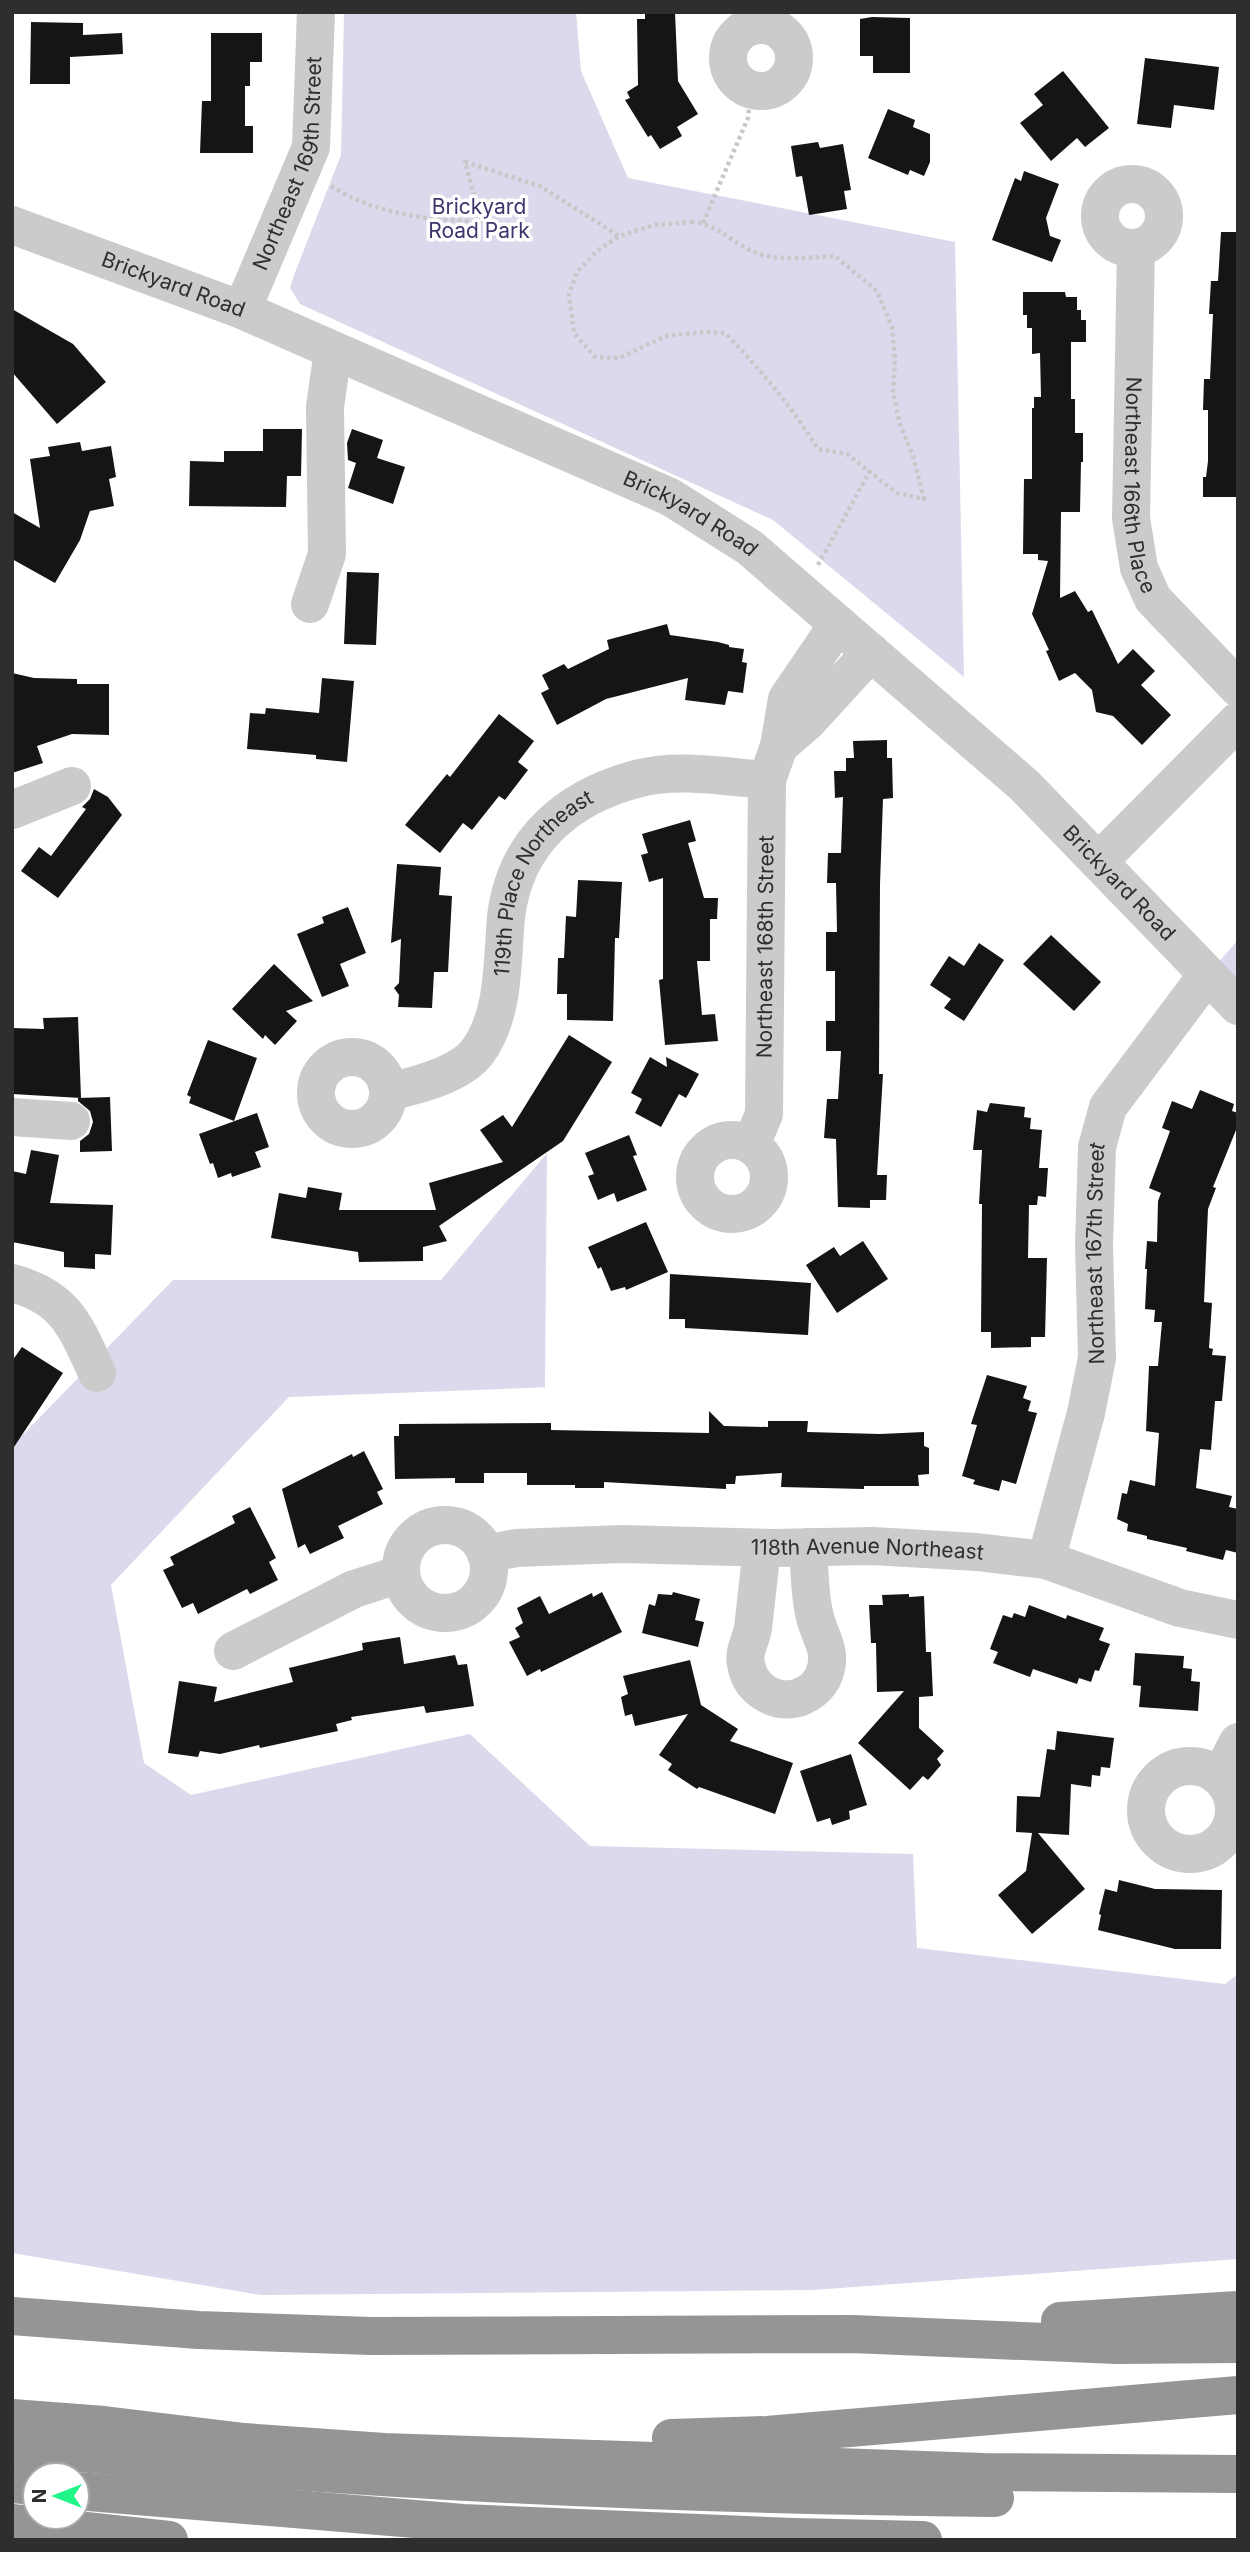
<svg xmlns="http://www.w3.org/2000/svg" width="1250" height="2552" viewBox="0 0 1250 2552" font-family="Inter,sans-serif">
<style>
.green{fill:#dbdaed}
.building{fill:#151515}
.lines{fill:none;stroke-linecap:round;stroke-linejoin:round}
.path{stroke:#c8c8c8;stroke-width:4.5;stroke-dasharray:3.5 3.5;stroke-linecap:butt}
.minor{stroke:#cbcbcb;stroke-width:38}
.highway{stroke:#959595;stroke-width:38}
.labels{text-anchor:middle;stroke-width:7;stroke-linejoin:round;paint-order:stroke}
.street-label{font-size:21px;fill:#2e2e2e;stroke:#fff}
.park-label{font-size:21px;fill:#3d376e;stroke:#fff}
</style>
<rect width="100%" height="100%" fill="#fff"/>
<g class="green">
<path d="M344,12h232l5,59 47,107 327,64 9,435 -191,-157 -473,-216 -10,-16 4,-13 47,-120z"/>
<path d="M1238,940v66l-31,-31z"/>
<path d="M547,1153l-2,234h8l-264,10 -178,188 33,178 47,32 279,-61 120,112 323,8 4,94 308,36 13,-10v285l-425,31 -552,5 -249,-42v-807l161,-166h268z"/>
</g>
<g class="building">
<path d="M645,12h30l3,69 20,33 -21,13 5,9 -22,13 -9,-14 -3,2 -23,-37 5,-2 -3,-6 11,-7 -1,-66h8z"/>
<path d="M872,17l38,1v55h-37v-17h-13v-37z"/>
<path d="M31,22l52,1v12l39,-2 1,21 -53,3v27h-40z"/>
<path d="M211,33h51v29h-12v24h-5v40h8v27h-53l2,-52h9z"/>
<path d="M1145,58l74,9 -5,43 -40,-5 -3,23 -34,-4z"/>
<path d="M1063,71l46,57 -24,19 -8,-9 -26,23 -31,-38 23,-18 -9,-11z"/>
<path d="M888,109l27,11 -2,7 17,7v28l-6,14 -14,-6 -2,5 -40,-17z"/>
<path d="M818,142l2,6 23,-4 8,46 -7,1 3,18 -38,6 -7,-39 -6,1 -5,-31z"/>
<path d="M1024,171l35,13 -13,34 4,18 11,4 -9,22 -60,-22 23,-62 6,3z"/>
<path d="M1221,232h17v265h-35v-20h3l2,-16v-51h-5l1,-31h6l3,-65h-4l2,-33h7z"/>
<path d="M1023,292h42l1,5h11v13h4v10h5v22h-15v57h4v34h8v29h-2l-1,50h-19l-1,86 15,-7 13,21 4,-2 26,54 15,-15 22,22 -14,14 30,30 -29,30 -29,-29 -17,-4 -4,-22 -17,-17 -16,8 -13,-30 3,-1 -17,-36 16,-53 -10,-1v-6h-15l1,-75h8v-71h2v-11h7l-1,-44 -8,1v-26h-5v-13h-4z"/>
<path d="M12,309l61,35 33,38 -49,42 -45,-52z"/>
<path d="M263,429h39l-1,47h-14l-1,31 -97,-1 1,-45 34,1v-11h39z"/>
<path d="M352,429l31,11 -6,18 28,9 -12,37 -45,-16 8,-25 -8,-3 -1,-17z"/>
<path d="M80,442l2,9 29,-5 5,31 -7,2 5,27 -24,5 -10,29 -25,43 -43,-24v-47l28,16 -10,-69 20,-3 -2,-9z"/>
<path d="M347,572l32,1 -3,72 -32,-1z"/>
<path d="M667,624l3,11 48,7 11,3v2l15,2 -2,13 5,1 -4,30 -15,-2 -3,14 -40,-5 3,-22 -82,21 -49,26 -16,-32 8,-4 -7,-14 22,-11 4,5 41,-20 -2,-9z"/>
<path d="M12,673l22,5 43,1v5h32v51l-37,-1 -35,12 6,17 -31,10z"/>
<path d="M322,678l32,3 -7,81 -31,-3v-4l-69,-6 3,-36 15,1 1,-6 53,5z"/>
<path d="M499,714l35,27 -16,21 10,8 -23,30 -6,-4 -27,34 -9,-7 -23,30 -35,-28 42,-51 3,3z"/>
<path d="M887,740v18h5l1,40 -10,1 -3,85 -1,190h4l-6,101h10l-1,25h-16v8l-32,-1 -2,-68 -12,-1 3,-39h11l3,-48h-15v-30h9v-50h-9v-39h11l-1,-49h-9l1,-30h13l2,-56 -8,1 -1,-27h12v-13h8l-1,-17z"/>
<path d="M94,789l14,8 14,18 -64,83 -37,-27 18,-24 12,9 35,-47 -4,-2 8,-8z"/>
<path d="M690,820l6,21 -8,2 16,55h14l-1,21h-7v42h-13l5,54 13,-1 3,27 -53,4 -6,-65 4,-1v-101l-14,4 -8,-27 7,-2 -6,-19z"/>
<path d="M397,864l44,3 -2,28 13,1 -4,76h-14l-2,36 -34,-1 1,-12 -5,-7 5,-5 2,-44 -10,4z"/>
<path d="M578,880l44,2 -3,56h-4l-2,83 -46,-1v-26h-10l1,-36h6l2,-42 10,1z"/>
<path d="M348,907l18,46 -26,11 9,22 -27,11 -25,-63 27,-11 -2,-6z"/>
<path d="M1051,935l50,47 -27,29 -51,-47z"/>
<path d="M979,943l25,17 -40,61 -20,-13 7,-9 -21,-14 19,-29 15,10z"/>
<path d="M274,964l39,37 -27,10 11,10 -22,24 -10,-10 -2,4 -31,-30z"/>
<path d="M78,1017l3,81 -69,-4v-66l32,1 -1,-11z"/>
<path d="M569,1035l43,27 -49,79 -124,85 8,15 -24,6v14l-64,1 -1,-10 -87,-14 8,-45 27,5 2,-11 34,6 -3,17h97l-7,-27 74,-21 -23,-32 23,-15 9,12z"/>
<path d="M208,1040l49,18 -23,63 -45,-18 2,-6 -4,-2z"/>
<path d="M650,1057l17,10 -1,-10 33,17 -13,24 -7,-4 -18,33 -26,-14 7,-14 -11,-6z"/>
<path d="M1200,1090l34,14 -2,7 6,2v12l-25,62 3,1 -8,21 -4,93 8,1 -3,45 4,1 -1,6 14,1 -4,45h-7l-4,49 -11,-1 -4,39 36,8 -3,11 9,2v44l-12,-3 -3,10 -37,-9 1,-3 -40,-9v-3l-20,-5 1,-7 -11,-5 5,-26 5,1 3,-14 25,6 4,-53 -13,-2 3,-65h9l4,-44h-8l1,-12 -10,-1 2,-40h-2l2,-28 10,1 1,-41 3,-8 -12,-5 21,-57 -8,-3 10,-27 20,8z"/>
<path d="M110,1097l2,54 -32,1v-11l9,-7 4,-12 -3,-11 -12,-10v-3z"/>
<path d="M990,1103l35,4 -1,10 7,1 -1,11 12,1 -3,38h9l-2,29 -8,-1 -1,9h-8l-1,53h19l-2,79h-14v10l-40,1v-16h-10l1,-128h-3l3,-54h-9l4,-40 10,2z"/>
<path d="M257,1113l12,34 -14,5 6,15 -29,10 -1,-4 -13,5 -5,-15 -3,1 -11,-30z"/>
<path d="M629,1135l8,20 -4,1 14,34 -30,12 -3,-9 -16,7 -10,-24 6,-2 -9,-21z"/>
<path d="M31,1150l28,5 -9,48 63,2 -2,50 -16,-1v15l-31,-2v-15l-52,-10v-71l14,3z"/>
<path d="M646,1222l22,50 -42,18 -1,-3 -14,4 -10,-24 -3,2 -10,-22z"/>
<path d="M863,1241l25,38 -51,34 -31,-48 28,-18 6,9z"/>
<path d="M670,1274l141,9 -3,52 -123,-7v-9h-16z"/>
<path d="M22,1347l41,26 -51,77v-89z"/>
<path d="M987,1375l40,11 -4,12 8,3 -3,10 9,2 -21,71 -14,-4 -3,11 -26,-7 2,-4 -13,-4 15,-51 -6,-1z"/>
<path d="M709,1411l15,15 44,1v-6h40l-1,11 73,2 44,-2v14l5,2v26l-11,1 1,11h-55v3l-83,-2 1,-14 -46,3 -1,8h-9v5l-122,-7v6h-29v-3h-48v-12h-43v10h-29v-5l-60,1 -1,-43h5v-12l152,-1v7l158,3z"/>
<path d="M364,1451l19,38 -6,3 6,12 -45,22 6,12 -34,16 -5,-10 -7,4 -16,-59 70,-35 1,3z"/>
<path d="M250,1507l26,51 -7,4 9,18 -28,14 -3,-5 -49,25 -5,-11 -11,5 -19,-38 11,-5 -4,-8 65,-34 -3,-7z"/>
<path d="M602,1592l20,40 -81,40 -1,-3 -13,7 -18,-34 11,-5 -5,-9 8,-5 -6,-15 23,-12 9,18 43,-21 1,4z"/>
<path d="M673,1592l27,7 -5,21 9,2 -6,25 -56,-14 7,-29 6,2 3,-12 14,1z"/>
<path d="M909,1594v3l15,-1 2,56h5l2,44 -14,1v31l25,23 -7,8 4,6 -13,15 -5,-4 -13,14 -52,-47 46,-52 -27,1 -1,-49h-5l-2,-38h14l-1,-10z"/>
<path d="M1029,1605l37,14 1,-4 37,13 -5,12 11,4 -11,27 -4,-1 -4,12 -12,-4 -2,6 -44,-15 -3,8 -37,-14 5,-11 -8,-3 13,-34 9,3 2,-5 11,4z"/>
<path d="M400,1637l4,27 51,-9 3,10 9,-1 7,42 -48,7 -2,-7 -73,11 1,3 -16,4 2,7 -78,17 -1,-3 -39,9 -20,-3 -2,6 -30,-4 11,-72 38,6 -3,15 79,-20 -4,-14 74,-18 -1,-7z"/>
<path d="M1135,1653l49,3 -1,12 9,1 -1,12 9,1 -2,29 -59,-4 2,-21 -8,-1z"/>
<path d="M690,1660l11,45 37,24 -8,12 63,22 -18,51 -76,-27 -2,2 -29,-19 4,-6 -13,-9 29,-41 -53,12 -3,-12 -7,2 -4,-19 7,-3 -5,-18z"/>
<path d="M1057,1731l57,7 -4,30 -9,-1 -1,9 -8,-1 -1,12 -20,-3 -2,51 -31,-2 47,56 -53,45 -34,-39 28,-24 6,-38 -16,-1 1,-36 23,1 7,-48 8,1z"/>
<path d="M851,1754l16,51 -18,6 1,8 -18,6 -2,-7 -13,4 -17,-51z"/>
<path d="M1119,1880l36,9 67,1 -1,59h-46l-77,-19 3,-15 -2,-1 6,-25 12,3z"/>
</g>
<g class="lines">
<g class="path">
<path d="M331,186c44,28 99,35 150,35l-16,-59 75,24 79,50"/>
<path d="M691,222c26,1 43,23 68,32 20,7 54,3 76,2l42,35 15,36 3,32 -2,33 7,32 13,32 11,43 -27,-6 -50,-39 -29,-5c-26,-42 -58,-80 -93,-116l-21,-1 -38,4 -47,22 -24,-1 -21,-24 -5,-39 8,-22 20,-21 22,-15 36,-11z"/>
<path d="M703,223l45,-105 3,-28"/>
<path d="M818,565l52,-94"/>
</g>
<g class="minor">
<circle cx="761" cy="58" r="33"/>
<circle cx="1132" cy="216" r="32"/>
<path id="s1" d="M12,225l230,85 91,40 337,147 79,50 275,238 214,221"/>
<path id="s2" d="M1136,248l-5,270 8,50 14,31 85,89"/>
<path id="s3" d="M242,310l69,-163 5,-135"/>
<path d="M310,604l17,-50 -2,-147 8,-57"/>
<path d="M838,624l-51,75 -8,47 29,-25 63,-69"/>
<path d="M12,810l60,-24"/>
<path d="M1099,861l139,-140"/>
<circle cx="352" cy="1093" r="36"/>
<path id="s4" d="M388,1092c27,-6 73,-17 90,-41 27,-37 24,-91 28,-134 9,-76 62,-121 134,-139 40,-10 86,-1 127,2"/>
<path d="M12,1117l59,4"/>
<circle cx="732" cy="1177" r="37"/>
<path id="s5" d="M751,1145l13,-31 3,-334 12,-34"/>
<path d="M12,1283c54,14 64,44 85,90"/>
<circle cx="445" cy="1569" r="44"/>
<path d="M762,1548c-3,26 -6,53 -9,80 -2,13 -10,23 -7,36 4,25 28,40 52,34 14,-5 25,-15 28,-30 5,-19 -7,-33 -11,-51 -6,-22 -5,-48 -7,-70"/>
<path id="s6" d="M486,1554l30,-6 106,-4 152,4 98,-2 105,6 69,8 134,48 58,12"/>
<path id="s7" d="M1046,1560l40,-147 11,-55 -3,-113 3,-98 11,-40 99,-132"/>
<path d="M233,1651l121,-62 47,-15"/>
<circle cx="1190" cy="1810" r="44"/>
<path d="M1220,1777l18,-35"/>
</g>
<g class="highway">
<path d="M12,2316l187,14 172,6 481,-2 265,11 121,-1"/>
<path d="M1060,2321l178,-11"/>
<path d="M12,2418l92,7 140,17 140,10 600,20 254,2"/>
<path d="M671,2438l96,-3 471,-40"/>
<path d="M12,2446c328,35 654,49 983,52"/>
<path d="M12,2484l23,2"/>
<path d="M77,2491l386,32 330,14 130,3"/>
<path d="M12,2523l157,17"/>
</g>
</g>
<g class="labels">
<g class="street-label">
<text dy="7" stroke="none"><textPath href="#s3" startOffset="156">Northeast 169th Street</textPath></text>
<text dy="7" stroke="none"><textPath href="#s1" startOffset="172">Brickyard Road</textPath></text>
<text dy="7" stroke="none"><textPath href="#s2" startOffset="238">Northeast 166th Place</textPath></text>
<text dy="7" stroke="none"><textPath href="#s1" startOffset="738">Brickyard Road</textPath></text>
<text dy="7" stroke="none"><textPath href="#s1" startOffset="1306">Brickyard Road</textPath></text>
<text dy="7" stroke="none"><textPath href="#s4" startOffset="287">119th Place Northeast</textPath></text>
<text dy="7" stroke="none"><textPath href="#s5" startOffset="201">Northeast 168th Street</textPath></text>
<text dy="7" stroke="none"><textPath href="#s7" startOffset="313">Northeast 167th Street</textPath></text>
<text dy="7" stroke="none"><textPath href="#s6" startOffset="382">118th Avenue Northeast</textPath></text>
</g>
<g class="park-label">
<text x="479" y="214">Brickyard<tspan x="479" dy="24">Road Park</tspan></text>
</g>
</g>
<rect width="1250" height="2552" fill="none" stroke="#2e2e2e" stroke-width="28"/>
<g transform="translate(56 2496) rotate(270)"><circle r="33" fill="#ffffff" stroke="#ababab" stroke-width="2"/>
<path d="M0-5L12 26L0 18L-12 26Z" fill="#20f68a"/>
<text y="-10" font-size="19" font-weight="bold" text-anchor="middle" fill="#2e2e2e">N</text>
</g>
</svg>
